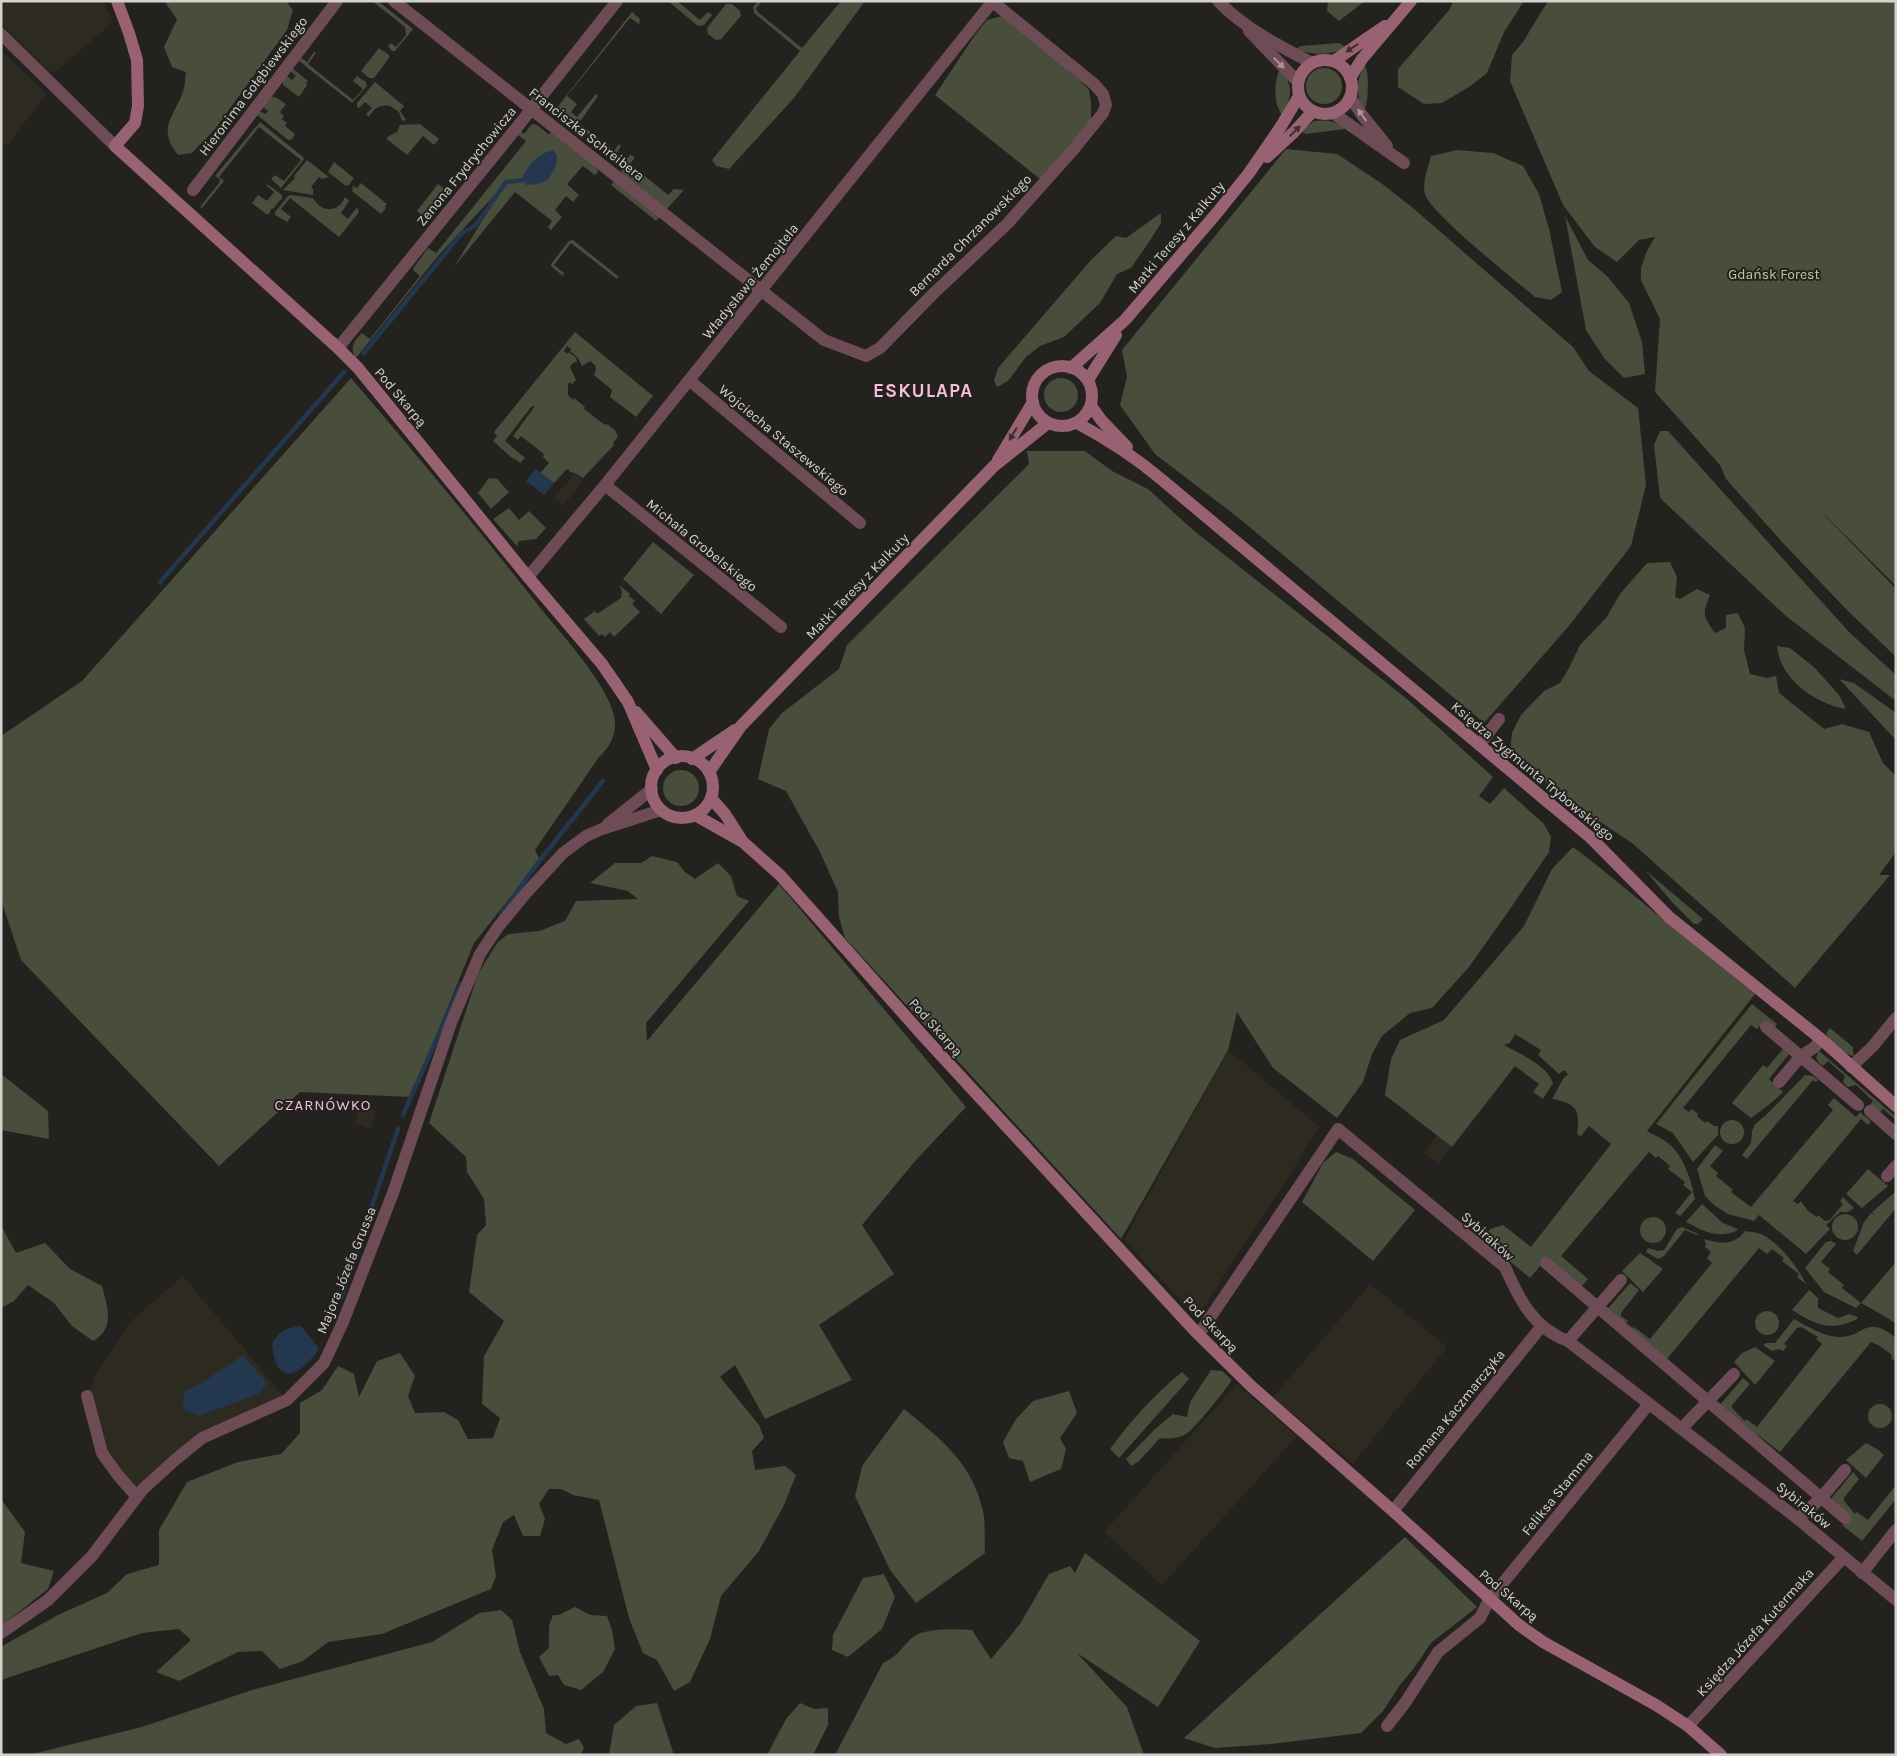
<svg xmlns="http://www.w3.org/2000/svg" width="1897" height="1756" viewBox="0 0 1897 1756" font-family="Karla,sans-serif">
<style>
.built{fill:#2d2a20}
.green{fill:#494d3b}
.water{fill:#23374f}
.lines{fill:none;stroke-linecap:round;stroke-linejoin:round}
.stream{stroke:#23374f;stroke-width:4.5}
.street{stroke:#6e4c56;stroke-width:12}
.secondary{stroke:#996273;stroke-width:12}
.oneway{fill:#3b2f2f}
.oneway2{fill:#a69699}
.labels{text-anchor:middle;stroke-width:4;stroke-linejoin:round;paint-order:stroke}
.street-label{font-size:14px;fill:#d3d2cf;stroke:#23221e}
.park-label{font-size:14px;fill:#c0cd92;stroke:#23221e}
.neighbourhood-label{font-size:15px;letter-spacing:1px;fill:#f7bcdd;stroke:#23221e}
.district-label{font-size:19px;font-weight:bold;letter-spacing:1px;fill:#f7bcdd;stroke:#23221e}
</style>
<rect width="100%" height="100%" fill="#23221e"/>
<g class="built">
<path d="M7,1h96l10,21 -60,52 -52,-51v-16z"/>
<path d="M1,51l45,42 -38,53 -7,-6z"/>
<path d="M575,473l9,7 -21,26 -9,-9z"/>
<path d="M1228,1050l92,77 -123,191 -73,-78z"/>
<path d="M361,1105l15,6 -6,18 -16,-6z"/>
<path d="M1437,1135l15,12 -14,17 -15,-11z"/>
<path d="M183,1276l104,124 -85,38 -65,59 -35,-44 -15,-57 9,-22 33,-51z"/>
<path d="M1370,1284l77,63 -94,117 -80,-67z"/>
<path d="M1237,1384l60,52 -135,149 -58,-53z"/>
</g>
<g class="green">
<path d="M164,1h122l7,9 -6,20 -72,99 -23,24 -14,2c-21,-27 -5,-37 5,-63 2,-6 2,-13 3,-20l-14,-5 -8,-20 13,-28z"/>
<path d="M372,1h6l35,28 -18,22h-3l-4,-5 3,-3 5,4 10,-12 -1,-8z"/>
<path d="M668,1h9l23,19 8,-8 4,3 -8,10 -6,1z"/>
<path d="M758,1h4l-6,8 3,4 43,35 39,-47h24l-71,97 -65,71 -13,-3 -4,-6 88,-109 -46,-38 -1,-6z"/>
<path d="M1328,1h37l-26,20 -12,-10z"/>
<path d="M1453,1h71l-20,31 -17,41 -18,14 -27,16 -18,1 -26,-17v-18l52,-60z"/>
<path d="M1548,1h348v585l-84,-84 84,87v68l-48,-46 -66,-69 -56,-63 -6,-14 -65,-73 5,-73 -19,-39v-12l5,-15 9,-16 -16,3 -22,22 -22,-15 -32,-42 -53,-124 2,-26 11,-13z"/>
<path d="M726,4h6l8,7 1,5 -20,23 -5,1 -8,-6 -1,-6z"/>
<path d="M632,12l8,7 -1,5 -9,-6 -63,78 10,8 -6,8 6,5 19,-23 2,2 -19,27 35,28 5,-7 2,2 -6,10 -59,-47z"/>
<path d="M1002,16l57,44 30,30 2,12v20l-51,57 -105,-84 40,-60 12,-15z"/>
<path d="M1339,43l8,5c-16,7 -35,8 -52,1l6,-3z"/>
<path d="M379,48l10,7v3l-15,20h-5l-8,-7z"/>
<path d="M314,52l2,1 -8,11 45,36 10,-11 -10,-8 4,-5 9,6 1,4 -14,16h-2l-52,-41 2,-3 6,4z"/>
<path d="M1365,65c4,8 4,37 -1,45 -9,-14 -8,-31 1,-45z"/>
<circle cx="1324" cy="86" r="18"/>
<path d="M292,68l16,13 -2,2 1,2 -8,12 -16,-12v-7l2,-3 7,5 4,-4 -7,-6z"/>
<path d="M1280,69c14,16 12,28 2,46 -9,-11 -8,-35 -2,-46z"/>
<path d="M375,82l29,24 -4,5 6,9 -4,1 -3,-9 -9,-6c-10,-2 -16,2 -21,11l-3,-3 6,-6 -7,-6 -6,6 -2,-1v-4z"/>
<path d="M270,96l7,2 9,6 -6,8 4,4 -2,3 5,4 -2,3 10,8 -3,5 -4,1 -32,-26 3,-3 7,3 2,-3 -6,-5z"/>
<path d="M1314,121c13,-1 21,-1 31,8l-39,5 -5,-3z"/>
<path d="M260,122l43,35 1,2 -23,29 -10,-9 4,-4 9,6 17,-21 -42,-33 -40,50 5,4 -22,27 -2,-1 19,-24 1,-4 -5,-3z"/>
<path d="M420,124l19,15 -5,6 -11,-9 -16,19 -20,-16v-2l10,-5 3,-7z"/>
<path d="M532,124l5,1 11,9 5,-2 43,34 2,6 -3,3 -12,-9 -16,18 12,11 -6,7 -7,-6 -11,14 7,7 -11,13 -3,-3 4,-6 -37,-29 -61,75 50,-82 -65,70 -83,103c-7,-9 -2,-18 6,-25l8,6 50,-63 -7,-6 1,-3 14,-19 8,5 90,-112 -8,-6 3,-4 3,3z"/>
<path d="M1286,149l51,5 44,29 32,25 160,139 16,24 49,37 8,77 -15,61 -63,81 -84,96 -244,-204 -85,-65 -35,-49 7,-28 -5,-27z"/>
<path d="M1457,150l36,3 30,13 16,28 10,35 13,63 -11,8 -16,-3c-20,-17 -105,-84 -110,-103 -3,-12 3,-26 6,-38z"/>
<path d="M630,155l5,2 -5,7 38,31 6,-6 10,1 -28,31 -45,-36 4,-5 5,3 2,-19z"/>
<path d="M307,160l22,17 -7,2 -3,-2 -8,10 2,2v6l-30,-5 12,-12 -1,-2z"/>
<path d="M334,162l20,16 -5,7 -3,1 -18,-14z"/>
<path d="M361,183l26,21 -2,2 1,2 -5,6 -29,-23 1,-5 4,2z"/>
<path d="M267,184l15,11v3l-9,11 -1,-1 -3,6h-3l-14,-11 6,-8 9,6 7,-9 -8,-7z"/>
<path d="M438,184l10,8v3l-20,25 -11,-9z"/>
<path d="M291,195l22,3c8,15 26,15 32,-1l4,4 -8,12 7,6 9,-12 2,5 -20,25 -49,-39 -9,11 10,8 -4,5 -12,-7v-3l13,-16z"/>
<path d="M1161,213v10l-12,19 -18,26 -14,6 -17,29 -36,34 -24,9 -14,11 -18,24 -11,6 -3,-6 4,-13 93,-108 25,-24 10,2z"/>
<path d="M1565,216l23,44 19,16 22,27 13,39 3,32 -21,4 -20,-20 -18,-28z"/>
<path d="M573,240l46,37 -2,2 -46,-36 -17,22 10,8 -1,3 -12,-10v-2l18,-23z"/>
<path d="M575,332l78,64 -17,21 -26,-20 2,-7 -18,-15 2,-5 -1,-5 -5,-4 -8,5 -4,-8 -8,-7 1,-2 -4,-3 -3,5 4,3 1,-2 7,6 1,4h-3l-4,5 6,13 -4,4 -2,-2 -2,2v11l5,5 1,-2 11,9 -1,2 21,16 2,-1 8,6 3,7 -5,6 1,2 -31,33 -8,-5 -5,-1 -2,-3 -3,2 -11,12 -14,-10 9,-10 -6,-6 1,-3 -23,-18 -3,4 -5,-4 22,-30 -4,1 -26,34 20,17 -5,5 -6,-5 -1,1 -20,-18 4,-5 -3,-4z"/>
<circle cx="1061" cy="395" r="17"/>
<path d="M351,378c65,76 129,153 191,232 21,26 66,75 72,106 4,15 -4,32 -15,41l-64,93 5,10 -66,83 -63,154 -111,-5 -81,74 -198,-206 -20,-60v-164l81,-55z"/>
<path d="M1660,431h8l181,201 47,43v26l-110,-85 -126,-118 -6,-53z"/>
<path d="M1027,451h58l27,20 36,18 45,41 214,169 86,78 -14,19 11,8 14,-16 40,36 7,13 -2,15 -39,57 -41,58 -37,41 -22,5 -28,23 -10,18 -9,28 -26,36 -64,-50 -36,-56 -9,38 -107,189 -276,-301 -6,-21 -1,-25 -18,-40 -34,-61 -28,-12 11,-50 13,-16 57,-44 8,-24 182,-181z"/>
<path d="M489,478l8,1 12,13 -18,17 -13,-16z"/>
<path d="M509,508l10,12 10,-9 17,17 -10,11 -17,2 -2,5 -24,-27z"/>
<path d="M653,542l41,33 -33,39 -38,-35z"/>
<path d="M1670,562l7,15 -2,20 5,2 17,-10 13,6c-8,19 -7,21 5,38l11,-5v-13l12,-2 7,15 -1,22 6,24 17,4 9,-2 3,17 45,36 18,-5 27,8 14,31 13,13v76l-17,23h11l-95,113 -163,-145 -59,-39 -63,-52 2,-19 9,-18 23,-24 16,-8 9,-15 11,-23 26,-27 14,-24 27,-31z"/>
<path d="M619,585l11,9 -1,2 6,5 -3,3 8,8 -26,25 -4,-5 -5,5 -3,-3 -3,2 -15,-17 11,-8 2,3 24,-16 1,-7z"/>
<path d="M1777,646l13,2 25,20 24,27 7,14c-30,-5 -66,-29 -69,-63z"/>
<path d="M1839,679l15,4 42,30v27z"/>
<circle cx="681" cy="788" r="18"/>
<path d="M1573,847l16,12 166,135 -108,137c6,4 12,6 18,10 18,12 26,38 30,58l-15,17 -5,-3 17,-21 -9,-7 2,-3 -17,-13 2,-3 -12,-10 -2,2 -7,-6 -88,104 27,23 -7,8 -35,-28 -16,19 -47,-39 7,-10 13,-4 28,22 80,-103 -22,-18 -8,10 -4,-2c4,-24 -1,-31 -25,-35l11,-20 5,-5 -4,-4 -5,4 -21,-19 3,-5 -26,-16 -5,9 -6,2c16,9 43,20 49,38l-10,16 -10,-7 6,-8 -24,-18 -63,81 -67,-52 6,-36 9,-19 44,-20 80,-94 28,-57z"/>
<path d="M652,856l25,6 8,10 10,7 23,-16 13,13 6,20 12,5 -103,122 1,18 132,-157 187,223 -50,53 -54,65 32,49 -75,51 33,55 -87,39 -30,-54 -15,12 39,48 5,13 -12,13 3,19 30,-4 11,9 -12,30 -25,46 -38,45 -11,43 -20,43 -16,9 -17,-31 -14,-7 -14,-35 -30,-118 -26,-5 -12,-6h-12l-10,15 6,15 -5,17h-17l-9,-21 -11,7 -11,28 4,26 -5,13 -109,45 -54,8 -25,19 -23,8 -18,-18 -24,1 -59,29 -23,-9 35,-32 -12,-11 -37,4 -141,47v-32l3,-3 54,-30 49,-22 20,-19 32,-9v-35l28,-48 51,-20 43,-8 19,-21v-30l22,-13 16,-24 16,8 5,23 18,-36 23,-8 15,23 -7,20 7,17 29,-1 14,8 10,19 25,-1 7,-20 -18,-14 2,-48 20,-35 -35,-29 8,-57 9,-10 -2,-26 -17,-27 -1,-15 -37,-34 49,-149 19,-31 11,-9 31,-3 26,-10 11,-20 62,-2 -10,-8 -38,-8 25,-20h26z"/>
<path d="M1645,870l58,49 -5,5h-4l-22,-22z"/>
<path d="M1752,1004l25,20 -2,3 -9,4 -6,-5 -3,3 -6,-4 -68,83 6,4 3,-3 6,5 -1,2 8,7 2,-2 7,5h4v9l-25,27 -20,-29 -17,-9z"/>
<path d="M1830,1028l23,19v7l3,3c-10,-2 -26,-14 -30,-24z"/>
<path d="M1783,1049l6,5 -20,25 14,13c-10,10 -21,18 -32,26l-19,-15 31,-38 4,3z"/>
<path d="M1819,1051l77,66v3l-13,-11 -5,6 -10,-8 5,-6 -17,-16 -8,2 -5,-5 2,-6 -17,-15 -5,5 -4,-3 -3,-5z"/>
<path d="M1,1074l47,37 1,28 -48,-9z"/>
<path d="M1805,1075l8,1 5,4 -2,2 -3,-2 -66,79 -5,-4 9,-12 1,-12 3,-7 10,-8z"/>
<path d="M1834,1098l22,19 4,-5 11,9 -3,4 -7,-6 -68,82 5,3 3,-3 7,10 9,6 1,-2 7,6 5,-1 13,-16 -3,-3 3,-4 11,11 -6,4h-8l-14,13 4,4 -24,25 -47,-39 -5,6 -26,-7 -14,-9 -9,-9 -8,-27 18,-24 8,6 -13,15 8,7 -2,3 17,14 -2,2 20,15 82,-97 -5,-5z"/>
<circle cx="1732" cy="1132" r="12"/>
<path d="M1336,1152l17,7 62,51 -42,51 -71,-59 21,-39z"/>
<path d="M1868,1169l20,17 -26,22 -16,-14z"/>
<path d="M1894,1193l2,1v14l-39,47 -4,-4 11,-29 7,-9 4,3 -3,-4z"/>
<path d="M1702,1204l21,19 15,6 -2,2c-19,8 -33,0 -50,-9z"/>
<circle cx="1845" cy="1227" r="13"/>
<circle cx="1653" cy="1230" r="13"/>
<path d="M1682,1227l16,7 -1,1 -12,-5 -21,26 -6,3 -12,-7 2,-4 10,3 6,-1 13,-21z"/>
<path d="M1,1229h2l13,24 29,-10 25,26 32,17c5,20 14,42 -9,55l-21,-15 -18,-23 -26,-18 -14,16 -13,7z"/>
<path d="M1745,1231c8,1 17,2 23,7 15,10 30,30 38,46l-9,-7 2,-3 -17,-13 2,-3 -12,-9 -5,5 -8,-6 -92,111 -62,-47 25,-29 9,7 -18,23v3l7,5 -2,2 7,5 1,-1 16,12 62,-76 -5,-5 4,-6 -6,-5 1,-3 -2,-5c17,5 30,7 41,-8z"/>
<path d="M1831,1241l5,3 -15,18 9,7 -2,3 16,13 -2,3 19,15 35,-41v62l-10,-7 -25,-14 -5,5 -32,-16 -19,-24 21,-26z"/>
<path d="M1640,1253l23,16 -20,23 -21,-21z"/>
<path d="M1809,1290l9,8v10l20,10 11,-4 9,3 -1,2c-27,13 -41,6 -65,-9z"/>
<circle cx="1767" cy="1323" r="12"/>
<path d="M1794,1319c13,7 28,17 44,18 28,1 26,-24 58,1v24l-5,-4 1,-3 -12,-9 -9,-4 -91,110 -22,-17 -2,3 -37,-32 24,-28 7,6 -18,21v3l13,13 1,-2 11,8 65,-83 -6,-5 2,-2 -17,-10 -4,1 -13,16 3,2 -4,5 -4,-2 -7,2 -9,-6 3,-2h9z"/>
<path d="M1755,1347l20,14 -20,24 -21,-23 8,-9z"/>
<path d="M1211,1370l11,1 10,9c-7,10 -37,49 -46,54 -9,5 -16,5 -26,4l-21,23 -8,5 -5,-7 29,-30 18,-15 14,3 3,-15z"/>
<path d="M1182,1372l7,7 -70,79 -9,-9c21,-29 45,-55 72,-77z"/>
<path d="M1069,1391l8,22 -17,25 6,11 -5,20 -31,13 -7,-21 -14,-3 -6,-16 13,-23 17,-18z"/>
<circle cx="1880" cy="1416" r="12"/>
<path d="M904,1409c35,29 66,51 78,98 4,14 2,31 3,46l-69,50 -26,-33 -35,-74 7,-30z"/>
<path d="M1866,1443l11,6 7,6 -18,23 -20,-18z"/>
<path d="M1853,1472l6,7 -15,19v3l11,13 2,-2 11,8 28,-35v14l-34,42 -20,-16 8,-7 -20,-18z"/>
<path d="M1,1499l24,33 -4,31 33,8 -6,18 -47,37z"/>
<path d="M1405,1537l72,70 -46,36 -17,25 -14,17 -17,26 -22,22 -90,11 -56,4 -31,-10z"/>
<path d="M1085,1553l115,88 -42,66 -81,-54 50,54 17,48h-309l48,-92c17,-8 18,-16 30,-26 12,-9 44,-8 59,-7l19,29 29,-35 29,-50 21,-8 5,7z"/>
<path d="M884,1574l11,23 -13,32 -34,28 -16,-7 1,-15 30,-57z"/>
<path d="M575,1607l15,8 17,1 5,14 3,19 -12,23 -22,18 -17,-5 -6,-10 -9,1 -10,-19 10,-9v-22l4,-11h6z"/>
<path d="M501,1610l11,10 8,32 24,57 2,24 20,11 13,-5 5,9 -3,7h-553l114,-28 110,-37 180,-48 47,-29z"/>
<path d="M657,1703l16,49 -1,3h-63l5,-30 22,-19z"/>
<path d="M800,1703l14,6 14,-1v17l-15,30h-46l19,-36z"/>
</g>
<g class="water">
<path d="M554,150l3,6 -1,10 -8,14 -11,4 -11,1 -3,-9c9,-15 14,-22 31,-26z"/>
<path d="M536,469l18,14 -10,12 -18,-14z"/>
<path d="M301,1326l17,21v4c-9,11 -28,34 -40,16 -4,-6 -5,-17 -6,-23 8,-14 15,-16 29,-18z"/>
<path d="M243,1355l23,26v4l-7,9 -60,22 -14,-6 -3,-6 3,-13 18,-9z"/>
</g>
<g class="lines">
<g class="stream">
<path d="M364,353l97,-119 15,-9 30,-43 18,-2"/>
<path d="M160,582l184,-210"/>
<path d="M501,914l39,-54 63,-79"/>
<path d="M403,1115l58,-131"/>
<path d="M341,1298l57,-169"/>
</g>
<g class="street">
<path d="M394,1l430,339 42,16 14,-8 53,-54 75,-71 65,-73 30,-37 3,-8 -3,-11 -9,-10 -101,-82"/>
<path d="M1218,1c26,27 61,45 94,62"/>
<path d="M1249,31l49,51"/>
<path d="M1,34l114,112"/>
<path d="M1350,97l12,18 25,31"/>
<path d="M1333,113l71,50"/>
<path d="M193,190l144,-189"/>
<path d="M338,348l180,-222 99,-125"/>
<path d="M689,380l171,143"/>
<path d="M605,485l176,142"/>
<path d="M528,577l77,-92 388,-484"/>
<path d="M1479,745l20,-26"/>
<path d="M608,824l44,-35"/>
<path d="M1766,1027l92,78"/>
<path d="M1851,1067l22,-21 23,-28"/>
<path d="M1779,1082l22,-26 14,-9 6,-8"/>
<path d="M1870,1111l26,23"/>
<path d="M1887,1176l9,-10"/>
<path d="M1546,1263l299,255"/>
<path d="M1199,1334l139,-205 167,138c14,32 28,61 63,74l230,178 98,81"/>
<path d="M1568,1341l53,-61"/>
<path d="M87,1396l15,57 15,21 20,23"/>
<path d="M1682,1428l52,-54"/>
<path d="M1393,1511l148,-184"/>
<path d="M1798,1519l23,-21 24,-28"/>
<path d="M1862,1573l34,-43"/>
<path d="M1,1633l47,-33 44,-44 51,-67 32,-29 27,-22 85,-38 37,-37 19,-41 50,-129 58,-170 29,-69 18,-27 29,-35 36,-39 23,-17 16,-7 59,-19"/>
<path d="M1387,1726l18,-23 33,-51 42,-34 9,-18 160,-196"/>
<path d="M1688,1726l155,-168"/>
</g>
<g class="secondary">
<path d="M117,1l12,32 8,27 1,46 -3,17 -20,23 223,202 20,20 170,209 74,87 26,38 29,68"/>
<circle cx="1325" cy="87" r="27"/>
<path d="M1334,61l51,-35"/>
<path d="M1350,78l12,-19 49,-58"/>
<path d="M1267,157l27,-25 19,-21"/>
<circle cx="1062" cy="396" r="30"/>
<path d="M1071,368l54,-48 91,-106 33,-41 31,-45 19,-32"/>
<path d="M1088,380l28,-45"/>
<path d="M1091,406l11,15 25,26"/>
<path d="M1077,423c30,16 58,34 84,56l430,359 78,79 152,122 75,67"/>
<path d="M998,460l35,-58"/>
<path d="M636,712l40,46"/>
<circle cx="682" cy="787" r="31"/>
<path d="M692,759l43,-29"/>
<path d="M709,772l32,-46 253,-260 54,-43"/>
<path d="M711,798l14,16 16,25"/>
<path d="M695,815l48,27 37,33 146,164 269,292 56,55 142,125 126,114 24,17 113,63 32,21 33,29"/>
</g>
</g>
<defs><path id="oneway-solid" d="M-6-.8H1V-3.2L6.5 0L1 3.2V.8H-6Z" transform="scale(1.25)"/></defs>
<g class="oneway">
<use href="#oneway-solid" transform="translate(1352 48) rotate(146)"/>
<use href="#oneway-solid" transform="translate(1295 131) rotate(-44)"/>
<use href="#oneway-solid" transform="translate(1013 434) rotate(121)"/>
</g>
<g class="oneway2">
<use href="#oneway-solid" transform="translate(1279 63) rotate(45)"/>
<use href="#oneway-solid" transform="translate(1362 115) rotate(-125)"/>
</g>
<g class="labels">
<g class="street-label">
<text transform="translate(253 86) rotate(-53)" y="5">Hieronima Gołębiewskiego</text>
<text transform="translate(587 134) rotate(38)" y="5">Franciszka Schreibera</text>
<text transform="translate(466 166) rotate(-51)" y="5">Zenona Frydrychowicza</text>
<text transform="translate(970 235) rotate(-45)" y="5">Bernarda Chrzanowskiego</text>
<text transform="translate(1176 237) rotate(-50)" y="5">Matki Teresy z Kalkuty</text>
<text transform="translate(750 281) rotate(-51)" y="5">Władysława Żemojtela</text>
<text transform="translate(401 397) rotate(50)" y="5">Pod Skarpą</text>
<text transform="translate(784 440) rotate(40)" y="5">Wojciecha Staszewskiego</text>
<text transform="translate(702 545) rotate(39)" y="5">Michała Grobelskiego</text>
<text transform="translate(857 586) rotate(-46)" y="5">Matki Teresy z Kalkuty</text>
<text transform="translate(1533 771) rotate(40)" y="5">Księdza Zygmunta Trybowskiego</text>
<text transform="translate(936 1027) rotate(48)" y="5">Pod Skarpą</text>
<text transform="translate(1488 1236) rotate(42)" y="5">Sybiraków</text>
<text transform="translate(346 1270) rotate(-68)" y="5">Majora Józefa Grussa</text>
<text transform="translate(1211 1324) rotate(46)" y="5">Pod Skarpą</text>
<text transform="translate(1455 1409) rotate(-51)" y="5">Romana Kaczmarczyka</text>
<text transform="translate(1557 1493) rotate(-51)" y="5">Feliksa Stamma</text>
<text transform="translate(1804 1505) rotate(39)" y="5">Sybiraków</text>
<text transform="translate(1509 1595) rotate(40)" y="5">Pod Skarpą</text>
<text transform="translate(1755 1632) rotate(-48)" y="5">Księdza Józefa Kutermaka</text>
</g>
<g class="park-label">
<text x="1774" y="279">Gdańsk Forest</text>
</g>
<g class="neighbourhood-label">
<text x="323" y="1110">CZARNÓWKO</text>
</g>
<g class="district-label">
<text x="923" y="397">ESKULAPA</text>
</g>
</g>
<rect width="1897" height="1756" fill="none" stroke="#d3d2cf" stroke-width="5"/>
</svg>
